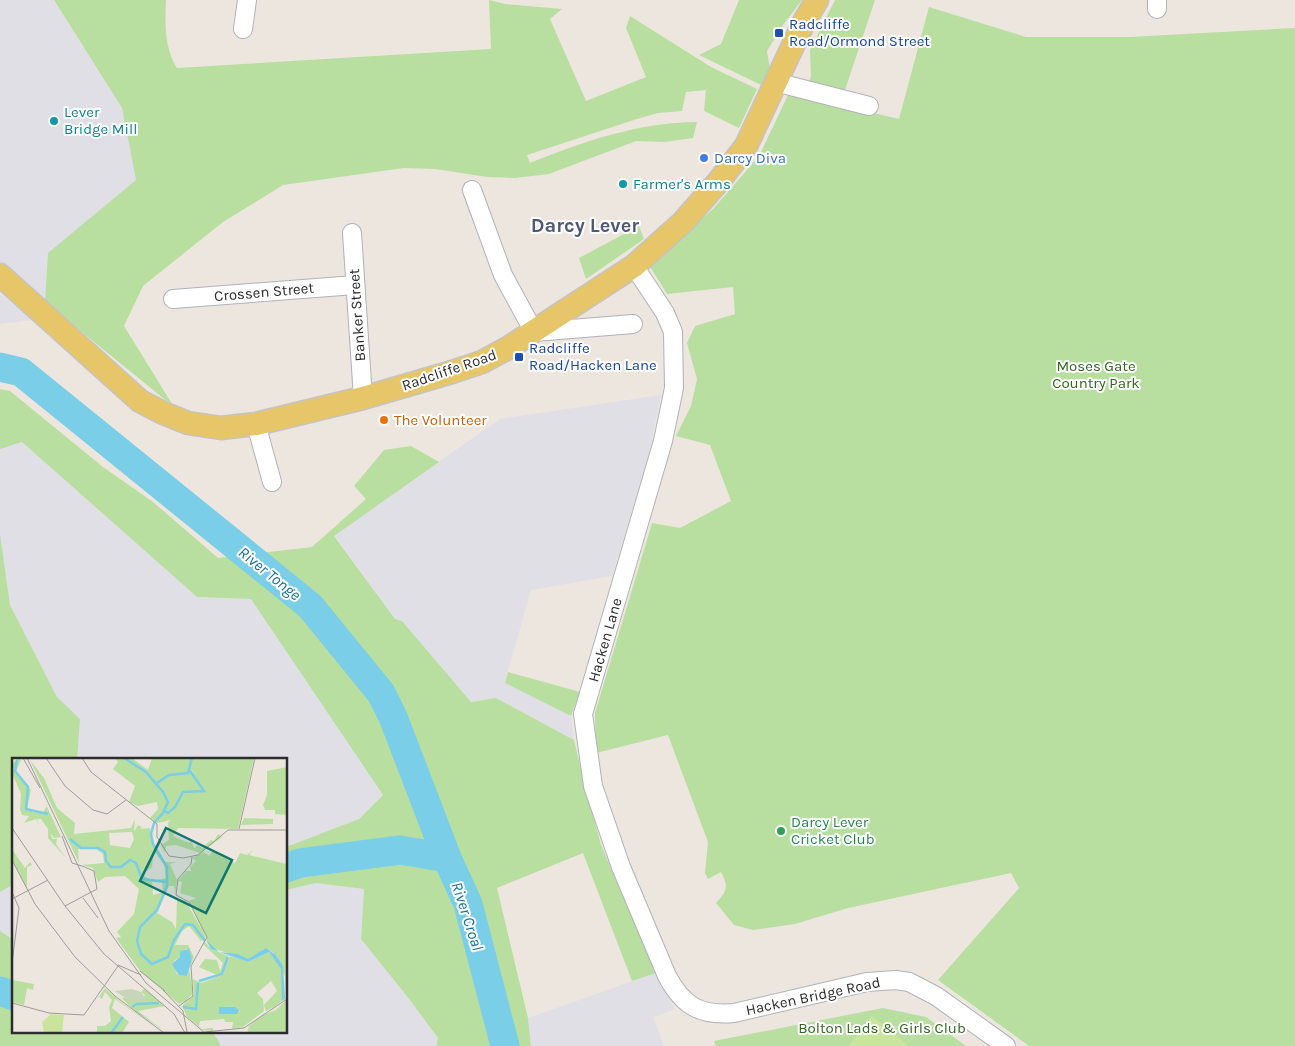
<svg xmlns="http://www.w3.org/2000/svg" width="1295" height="1046" viewBox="0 0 1295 1046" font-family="Karla,sans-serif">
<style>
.industrial{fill:#e1dfe6}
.green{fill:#b8dfa0}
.pitch{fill:#c9e59c}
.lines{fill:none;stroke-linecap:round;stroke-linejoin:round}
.river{stroke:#7acee7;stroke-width:29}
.minor-casing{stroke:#b0b2bb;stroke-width:20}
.major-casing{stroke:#c4c4c4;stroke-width:25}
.minor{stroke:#fff;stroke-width:18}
.major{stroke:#e7c569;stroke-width:22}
.transit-dot{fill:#1a4fb4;stroke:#fff;stroke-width:2}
.culture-dot{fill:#0f9aa8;stroke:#fff;stroke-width:2}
.shop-dot{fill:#3f7fe0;stroke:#fff;stroke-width:2}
.food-dot{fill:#e8710a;stroke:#fff;stroke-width:2}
.leisure-dot{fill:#2e9e5b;stroke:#fff;stroke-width:2}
.labels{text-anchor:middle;stroke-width:4;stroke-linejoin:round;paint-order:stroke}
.transit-label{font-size:15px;fill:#164399;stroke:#fff;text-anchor:start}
.culture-label{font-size:15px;fill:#0d838f;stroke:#fff;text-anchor:start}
.shop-label{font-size:15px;fill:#366cbe;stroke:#fff;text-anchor:start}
.street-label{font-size:15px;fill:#2c2c2c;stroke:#fff}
.park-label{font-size:15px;fill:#316520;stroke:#fff}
.food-label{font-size:15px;fill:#c56008;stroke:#fff;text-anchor:start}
.leisure-label{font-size:15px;fill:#27864d;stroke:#fff;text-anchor:start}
.water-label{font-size:16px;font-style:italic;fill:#176e95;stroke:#fff}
.district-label{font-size:20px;font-weight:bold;fill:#4f587a;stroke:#fff}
.inset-river{fill:none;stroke:#7acee7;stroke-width:2.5}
.inset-road{fill:none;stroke:#9f9c97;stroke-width:1}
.view{fill:#0f766e;fill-opacity:0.15;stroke:#0f766e;stroke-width:2.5}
.inset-edge{fill:none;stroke:#2c2c2c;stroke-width:2.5}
</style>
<rect width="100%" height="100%" fill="#ece6df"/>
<g class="industrial">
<path d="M0,0h54l68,108 14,72 -33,28 -58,94 -45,-38z"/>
<path d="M0,294l34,26 -34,4z"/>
<path d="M661,395l-12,59 -37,122 -81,14 -26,92 66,34 3,24 -78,-42 -25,4 -69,-81 -7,-2 -61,-84 166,-116z"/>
<path d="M22,442l175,155 54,1 132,197 -24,24 -73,28v-87h-209l3,-41 -23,-22 -47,-92 -10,-71v-85z"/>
<path d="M316,883l48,6 -3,50 45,56 32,43 -2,8h-215l-8,-14h73v-142z"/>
<path d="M14,884v56l-14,-9v-39z"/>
<path d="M656,973l19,36 -22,8 11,29h-133l-3,-28z"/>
</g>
<g class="green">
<path d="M54,0h112c-1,24 -2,47 11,68l314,-19 -2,-49 16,4 57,5 -12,10 36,82 60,-24 -20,-49 4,-12 81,51 46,22 -18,39 -35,-17 2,-21 -20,2 -4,19 -24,2 -18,5 -113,37 3,8c52,-21 109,-41 167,-41l-4,16 -29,4 -28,-1 -87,33 -34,4 -28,-1 -52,-8 -31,-1 -121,17 -60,37 -80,64 -19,40 50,81 -129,-105 3,-49 88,-73 -14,-72z"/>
<path d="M739,0h63l-19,25 -16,26 3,18 -9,16 -62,-30 22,-11z"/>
<path d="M835,0h40l-30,90 -36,-8 2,-6 -1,-26z"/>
<path d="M929,7l97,30h104l165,-9v1018h-266l-91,-66 81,-92 -8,-15 -163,35 -53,16 -42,6 -19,-5 -18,-22c11,-12 13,-16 5,-31l-13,7 -3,-6 3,-31 -40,-107 -72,18 -1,-40 57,-190 28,5 51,-27 -21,-56 -34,-9 15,-30 6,-27 -10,-36 8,-17 40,-12 -2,-27 -66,7 -18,-29 64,-56 46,-53 30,-63 110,26z"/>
<path d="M639,226l5,13 -58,40 -7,-21z"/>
<path d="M0,389l10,2 93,76 50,35 65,56 94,-11 54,-48 -12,-13 30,-36 27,-4 28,16 -105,74 61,83 7,2 69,81 25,-4 78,42 9,38 18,67 55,128 -24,8 -49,-128 -86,35 31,130 3,28h-95l2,-8 -32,-43 -45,-56 3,-50 -48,-6 -30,7v-43l73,-28 24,-24 -132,-196 -54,-2 -175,-155 -22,7z"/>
<path d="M0,534l10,71 47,92 23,22 -3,41h-63v124l-14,8z"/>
<path d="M508,672l72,20 -9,24 -66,-33z"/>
<path d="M0,931l14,9v92h199l8,14h-221z"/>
<path d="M883,1008l43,9 40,29h-250l-2,-5z"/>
</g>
<path class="pitch" d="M872,1016l37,30h-61z"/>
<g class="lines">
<g class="river">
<path d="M0,367l21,5 289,234 71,87 12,24 54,141 21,46 37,142"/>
<path d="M286,868l14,-5 100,-13 47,8"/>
<path d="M0,991l14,5"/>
</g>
<g class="minor-casing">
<g id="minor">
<path d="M1157,9v-9"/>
<path d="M243,29l4,-29"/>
<path d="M775,82l94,24"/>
<path d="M472,190l31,85 31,57 99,-8"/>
<path d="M352,233l11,165"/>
<path d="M634,266l31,47 8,19 1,56 -11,53 -80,273 10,72 28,81 46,109c16,30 33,40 67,37l133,-31 29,-2 13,2 27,14 70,50"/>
<path d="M173,299l182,-14"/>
<path d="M256,424l16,58"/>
</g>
</g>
<g class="major-casing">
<path id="major" d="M0,275l140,126 23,12 25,10 33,5 35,-4 107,-26 89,-26 30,-10 26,-14 126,-82 49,-44 36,-41 27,-35 59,-126 12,-20"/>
</g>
<use href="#minor" class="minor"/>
<use href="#major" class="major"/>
</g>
<g class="transit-dot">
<rect x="774" y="28" width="10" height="10" rx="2.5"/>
<rect x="514" y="352" width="10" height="10" rx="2.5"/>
</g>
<g class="culture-dot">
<circle cx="54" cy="121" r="5"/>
<circle cx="623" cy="184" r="5"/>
</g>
<circle class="shop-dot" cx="704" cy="158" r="5"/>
<circle class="food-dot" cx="384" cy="420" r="5"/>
<circle class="leisure-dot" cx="781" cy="831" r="5"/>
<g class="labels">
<g class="transit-label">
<text x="789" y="29">Radcliffe<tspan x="789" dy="17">Road/Ormond Street</tspan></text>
<text x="529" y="353">Radcliffe<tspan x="529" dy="17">Road/Hacken Lane</tspan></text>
</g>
<g class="culture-label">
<text x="64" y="117">Lever<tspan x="64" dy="17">Bridge Mill</tspan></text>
<text x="633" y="189">Farmer's Arms</text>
</g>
<g class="shop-label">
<text x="714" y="163">Darcy Diva</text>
</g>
<g class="street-label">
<text transform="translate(264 292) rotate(-5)" y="5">Crossen Street</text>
<text transform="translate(357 315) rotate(-94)" y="5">Banker Street</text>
<text transform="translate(449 370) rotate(-19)" y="5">Radcliffe Road</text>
<text transform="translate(605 640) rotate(-74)" y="5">Hacken Lane</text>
<text transform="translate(813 996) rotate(-12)" y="5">Hacken Bridge Road</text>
</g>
<g class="park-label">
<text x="1096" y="371">Moses Gate<tspan x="1096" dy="17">Country Park</tspan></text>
<text x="882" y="1033">Bolton Lads &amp; Girls Club</text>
</g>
<g class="food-label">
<text x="394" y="425">The Volunteer</text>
</g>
<g class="leisure-label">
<text x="791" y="827">Darcy Lever<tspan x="791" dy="17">Cricket Club</tspan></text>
</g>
<g class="water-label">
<text transform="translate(270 573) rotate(39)" y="6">River Tonge</text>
<text transform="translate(468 916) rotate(72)" y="6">River Croal</text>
</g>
<g class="district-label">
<text x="585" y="232">Darcy Lever</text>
</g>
</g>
<g transform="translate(12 758)">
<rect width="275" height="275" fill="#ece6df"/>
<path d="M6,0l3,2 -5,11 15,19 -4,19 16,3 4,-6 -22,-43 18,35 18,39 -7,1 -3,-4v2l2,3h4l-1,5 10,14 -18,-20v-9l-7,-10h-4l2,6 -3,-6 -12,4 5,-7 -7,-1 -2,-6 1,-15 -9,-21v-9zM103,0h17l16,12 4,-12h102l-16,71 -60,-1 -5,8 16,7 2,-3 3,8 4,-3 4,3 9,-8 3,1 4,-7 4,3 -22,16 -24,-8 -10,1 -1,7 -4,-8 8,-5 -1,-17 3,-3 -14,3 -7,-5 8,-9 -1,-7 -19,4 -9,-4 6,-16 -22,-17 5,-7zM18,2l14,18 13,30 18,15 -1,11 57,-6 4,-9 -1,13 4,-7 4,2 -2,2 10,-1 3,17 10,17h14l-7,2 7,16 -2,14 -1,-8h-5l-12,27 15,9 4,7 1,-30 9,2 20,36 -5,4 -12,-15 -7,5 -7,14h13l6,12 -5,12 4,24 -7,8 -7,3 -38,-32 -25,-34 5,-1 -4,-5 17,-18 5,-25 -14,-13 -20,1 -7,5 -5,-14 -11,-3 22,-2 -1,-9 -7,-5h-18l1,14zM120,74l2,7 -4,9 -20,-3 -1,-12zM142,93l10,14 2,13 -15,3 -9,-7 10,-7zM146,122l4,2 1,10 -10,3 -1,-13zM175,191l5,10 -5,17 -10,-2 -3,-13 6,-4v-6zM275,9v48l-12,-1v-4h-10l-2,-5 4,-10v-24zM232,60l29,1v5l-32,1zM0,91l13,19 5,-6 2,3 -5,2v22l-15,-30zM241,92l-4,5 38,9v169h-40l2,-7 13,-11 14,-5 10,-10 -1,-24 -9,-21 -10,-7 -18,12 -38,-13 -21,-46 7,-3 -16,-5 2,-11 -4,-1 8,-10h5l-1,-4 6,-6 -4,-3 12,-6 5,4 4,-5 22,12 5,-10 7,2zM192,183l7,8 17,7 -6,17 -5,2 -18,-8 6,-8 12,1 3,11 3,-8 -20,-19zM257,194l11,14 3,10 -1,25 -8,6 -8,4 -2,-6 13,-14 -6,-10 -14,12 6,6 1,12 -21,16 -11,2 1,-7h-8l-1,-3 -24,2 -1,5 3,3 11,-1v3l-10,-1 -16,-13 -5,-11 12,-11 -1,-16 8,4 22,-8 7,-19 18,6zM0,222l22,4 -1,6 -6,-2 -3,17 -12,-3zM95,226l15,14 24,-2 -5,-4 3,-3 21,17 -27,5 29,22 -32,-22zM93,230l17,15 41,30 -48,-34 -3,9 17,14 -7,11h-25v-7h8l6,-5 -2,-14 3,-7 -7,-8 -3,7 -3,-2z" fill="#b8dfa0" fill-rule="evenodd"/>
<path d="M120,231l9,3 5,8 -15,2 -16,-11z" fill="#c7d5b8"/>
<path d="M39,256l13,1 -2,18h-18l-2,-11z" fill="#c9e59c"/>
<path d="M194,182l13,12 19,2 10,5 18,-11 8,6 4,-3 -3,3 8,12 2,33 -3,2 -1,-32 -12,-17 -21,10 -37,-13zM177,191l3,10 -5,17 -8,-1 -7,-11 8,-7v-6zM207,249h16l4,3 -2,4h-18z" fill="#7acee7"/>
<path class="inset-river" d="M112,0l22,14 17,20 5,10 -6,13M5,2l-2,11 13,16 -2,22 22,5M145,25l12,-8 19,-2 4,-15M153,53l3,2 7,-6 8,-15 21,-1 -14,-20M150,56l-8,9 -3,11 2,10 14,23v19l-10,24 -17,17 -3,14 4,13 11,10 16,-7 6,-17 11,-16 8,1 12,16M58,81l11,9h17l7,4 1,9 5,6h10l9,-7 6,3 6,16 25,3M187,223l23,-7 6,-17M120,249l5,-3 22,-1M171,249l13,2 2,-26M99,275l12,-16"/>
<path class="inset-road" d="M11,0l17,30M15,0l82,173 37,52 59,50M34,0l19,28 28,24 14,4 19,-14M70,0l9,14 66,52v13l12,19 14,2 15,-3 30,-25h59M0,70l53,78 39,48 70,60 11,19M227,71l16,-71M50,78l10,27 10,3M0,102l23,44 40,53 40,39 49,37M0,134l7,16 -7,55M71,140l15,20M0,141l36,-19M53,148l32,-17 -3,-18 -12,-5M106,207l23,10M128,213l25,20M151,232l20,21 4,21M0,245l37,10 35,2 34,-49M167,248l14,-10 -2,-30 16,-29 -18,-35 -13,-7 2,-16 13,-15 1,-7M193,274l39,-4 43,-29"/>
<path class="view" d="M154,70l66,32 -26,53 -66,-32z"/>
<rect width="275" height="275" class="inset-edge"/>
</g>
</svg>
